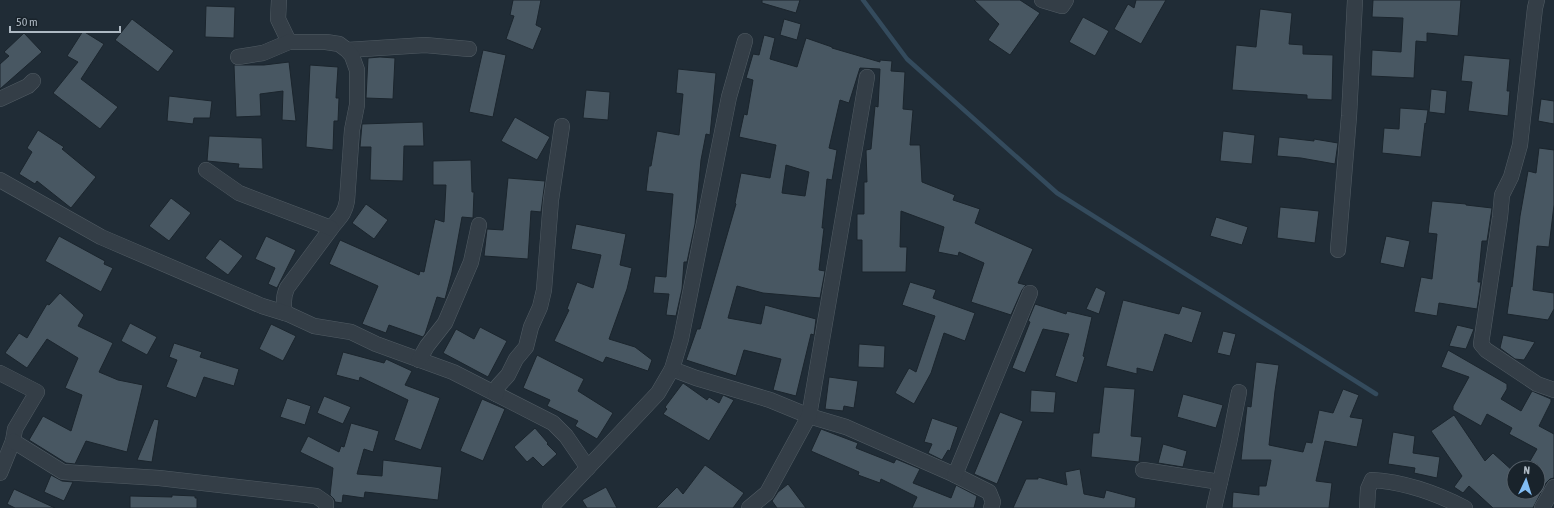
<svg xmlns="http://www.w3.org/2000/svg" width="1554" height="508" viewBox="0 0 1554 508" font-family="'Asap Condensed',sans-serif">
<style>
.lines{fill:none;stroke-linecap:round;stroke-linejoin:round}
.stream{stroke:#344b5d;stroke-width:4.5}
.building{fill:#485762;stroke:#1b252d;fill-rule:evenodd}
.street-casing{stroke:#515c64;stroke-width:16}
.street{stroke:#343e47;stroke-width:15}
</style>
<rect width="100%" height="100%" fill="#202c36"/>
<g class="lines">
<path class="stream" d="M863,0l44,59 150,134 319,201"/>
</g>
<g class="building">
<path d="M513,0h28l-5,25 6,3 -9,22 -27,-11 8,-23 -4,-1z"/>
<path d="M762,0h38l-4,13 -34,-10z"/>
<path d="M974,0h46l20,13 -30,42 -22,-15 11,-16z"/>
<path d="M1136,0h30l-25,44 -27,-15 14,-25 6,4z"/>
<path d="M1373,0h88l-3,36 -31,-3v9l-11,-1 -2,37 -43,-2 1,-26 29,2 2,-34 -31,-1z"/>
<path d="M206,6l29,1 -1,31 -29,-1z"/>
<path d="M1260,9l32,4 -3,31 14,1v9l30,1 -1,45 -25,-1v-4l-75,-5 4,-45 20,2z"/>
<path d="M1083,17l26,14 -14,25 -26,-14z"/>
<path d="M132,19l42,32 -16,21 -43,-32z"/>
<path d="M784,19l17,5 -4,16 -17,-5z"/>
<path d="M83,31l21,13 -23,35 37,28 -18,22 -47,-36 25,-31 -11,-6z"/>
<path d="M24,33l18,19 -42,37v-25l9,-8 -5,-4z"/>
<path d="M764,35l11,3 -5,21 27,8 9,-29 26,9v1l48,14v-2l12,1 -1,10 14,1 -2,37 10,1 -3,35h10l2,37 33,13 -2,5 27,9 -5,14 58,26 -15,34 8,2 -4,5 -11,25 -40,-13 13,-39 -25,-11 -1,4 -20,-4 6,-25 -43,-16 -1,36h7l-1,25h-44v-32h-5v-26h7v-32h3l-1,-32 5,-1 4,-43 3,1 2,-38 -20,-1 -11,35 -9,-3 -11,48 8,2 -5,30 -5,-1 -5,49h2l-5,42 6,1 -5,27 -57,-5 -26,-7 -9,32 33,6 4,-19 51,14 -2,16 -3,-1 -15,62 -23,-6 8,-31 -37,-9 -8,26 -50,-16 11,-31h3l36,-125 -1,-1 6,-30 29,5 6,-33 -37,-8 5,-23 3,1 6,-35 -7,-2 7,-24 6,1zM786,165l23,7 -4,24 -23,-3z"/>
<path d="M483,50l23,5 -13,62 -24,-5z"/>
<path d="M1464,55l46,4 -3,32h3l-2,25 -40,-5 4,-29 -11,-1z"/>
<path d="M380,57l15,1 -2,41 -27,-1 2,-40z"/>
<path d="M289,62l7,59 -14,-1 1,-29 -23,3 1,22 -25,1 -2,-52h30z"/>
<path d="M310,65l28,2 -2,31h3l-1,23h-4l-1,29 -27,-3z"/>
<path d="M678,69l38,4 -6,62 -4,-1 -5,26 -6,64 -8,38h-3l-2,27 -6,27 -10,-1 3,-21 -16,-1 2,-17 11,1 7,-83 -27,-3 3,-25h2l6,-35 22,4 4,-41 -7,-1z"/>
<path d="M1431,89l16,2 -2,23 -16,-2z"/>
<path d="M586,90l24,2 -2,28 -25,-2z"/>
<path d="M169,96l43,5 -2,17h-16l-1,6 -26,-3z"/>
<path d="M1541,99l13,2v23l-16,-3z"/>
<path d="M1400,108l28,2 -2,14 -1,-1 -4,34 -39,-4 2,-25 15,1z"/>
<path d="M515,117l35,20 -13,23 -36,-19z"/>
<path d="M423,122l1,24h-20l-1,35 -33,-1 1,-33h-11l2,-23z"/>
<path d="M38,130l26,17 -2,2 34,28 -25,31 -34,-27 -2,3 -16,-10 13,-22 -5,-4z"/>
<path d="M1223,131l32,4 -3,29 -32,-3z"/>
<path d="M209,136l53,2 1,31 -25,-1 1,-4 -32,-3z"/>
<path d="M1279,137l35,4v-2l24,4 -3,21 -34,-6 -24,-2z"/>
<path d="M1539,148l15,2v55l-5,42 -12,-1 -4,44 21,3v16l-6,11 -41,-6 4,-28 1,1 8,-71 8,-45 8,2z"/>
<path d="M471,160l1,32h2l-1,26 -11,-1 -10,55 -7,27 -8,-2 -12,37 -2,3 -34,-12 -3,8 -24,-9 16,-38 -49,-22 11,-24 79,35 1,-4 4,1 11,-53 9,3 2,-37h-13v-24z"/>
<path d="M508,178l37,3 -4,31 -10,-1 -3,48 -44,-3 3,-27 16,1z"/>
<path d="M171,198l20,15 -22,28 -20,-15z"/>
<path d="M1432,201l34,3v1l26,3 -5,33h-5l-4,41h3l-4,27 -38,-6 -2,13 -23,-4 7,-35 11,2 5,-45 -9,-1z"/>
<path d="M366,204l22,16 -14,19 -22,-16z"/>
<path d="M1280,207l39,4 -4,32 -38,-5z"/>
<path d="M1216,217l32,10 -6,18 -32,-9z"/>
<path d="M576,224l50,10 -6,31 12,3 -5,21 -18,50 26,8 17,13 -4,11 -42,-14 -3,6 -49,-22 15,-31 -2,-1 10,-27 16,6 8,-33 -30,-6z"/>
<path d="M59,236l46,25 -1,3 9,4 -12,24 -56,-31z"/>
<path d="M266,236l30,14 -19,38 -9,-4 7,-16 -20,-9z"/>
<path d="M1386,236l24,5 -6,27 -24,-5z"/>
<path d="M220,239l23,17 -15,19 -23,-17z"/>
<path d="M910,282l26,8 -3,8 42,15 -10,28 -21,-8 -13,40 -17,31 -19,-11 14,-25 7,4 19,-56 -33,-11z"/>
<path d="M1096,287l10,5 -7,22 -13,-5z"/>
<path d="M60,293l24,22 -6,11 35,17 -14,29 19,8 25,5 -16,67 -41,-11 -11,23 -9,-1 -37,-23 14,-24 28,15 11,-36 -17,-7 13,-30 -31,-19 -20,29 -22,-15 14,-20 8,5 20,-34 2,1z"/>
<path d="M1123,300l56,14 3,-8 20,6 -10,31 -27,-9 -12,38 -16,-4v6l-31,-8z"/>
<path d="M1035,304l31,10 1,-3 25,6 -9,39 2,1 -8,26 -22,-7 14,-42 -26,-5 -18,44 -13,-5 18,-46 -2,-1z"/>
<path d="M130,323l27,14 -10,18 -26,-14z"/>
<path d="M271,324l25,12 -13,25 -24,-12z"/>
<path d="M1457,325l17,4 -8,20 -17,-3z"/>
<path d="M480,327l27,14 -19,36 -45,-24 13,-24 18,10z"/>
<path d="M1223,331l13,3 -6,22 -13,-3z"/>
<path d="M1503,335l32,7 -11,18 -9,-1 -15,-11z"/>
<path d="M174,343l28,9 -2,5 39,12 -5,17 -30,-9 -8,21 -30,-11 11,-27 -8,-3z"/>
<path d="M859,344l26,2 -1,22 -26,-1z"/>
<path d="M1448,350l59,34v5l-6,10 20,12 11,-20 19,8v3l-12,24 15,8v44l-4,1 -4,4 -13,25h-40l-24,-22 -6,7 -9,-6 8,-11 -31,-45 23,-16 31,46 8,-8 21,19v20h24v-27l-8,-4 7,-12 -28,-15 3,-6 -25,-14 -6,12 -28,-16v-4l16,-29 -28,-10z"/>
<path d="M343,352l41,11 2,-4 26,12 -7,14 35,13 -19,52 -27,-10 14,-40 -48,-23 -1,4 -23,-6z"/>
<path d="M537,355l47,24 -6,12 35,22 -16,26 -22,-13 3,-5 -31,-15 3,-6 -27,-12z"/>
<path d="M1256,362l23,3 -4,26 -6,54 34,7 3,-10 6,1 7,-33 14,3 10,-24 16,6 -9,22 13,2 -6,28 -32,-6 -9,40 16,2 -3,25h-97l1,-16 26,3v-9h7l5,-26h-30l6,-54 4,1z"/>
<path d="M829,377l29,4 -4,27 -10,-2 -1,5 -18,-2z"/>
<path d="M683,383l24,17 2,-3 10,6 4,-8 11,5 -25,41 -46,-27 4,-5 -2,-2z"/>
<path d="M1104,387l31,2 -4,47 11,1 -3,25 -48,-5 2,-24h6z"/>
<path d="M1031,390l25,2 -2,21 -24,-1z"/>
<path d="M1183,394l40,11 -7,23 -39,-11z"/>
<path d="M324,396l27,11 -8,17 -26,-11z"/>
<path d="M287,398l24,8 -6,19 -25,-8z"/>
<path d="M482,399l23,10 -22,52 -23,-10z"/>
<path d="M1000,412l23,9 -26,63 -23,-10z"/>
<path d="M932,418l26,9 -8,24 -2,-1 -6,10 -14,-7 4,-9 -8,-2z"/>
<path d="M154,419l5,1 -7,42 -15,-2z"/>
<path d="M351,423l28,8 -6,21 -9,-3 -7,25 25,2 1,-16 59,7 -4,33 -73,-8 -1,6 -21,-3 -1,8 -7,-1 -1,-3 -4,-4 3,-27 -33,-16 8,-16 31,16 2,-6 3,1z"/>
<path d="M535,428l13,15 -1,1 10,10 -14,13 -10,-10 -6,5 -13,-15z"/>
<path d="M821,429l37,14 -2,5 38,15 2,-4 24,10 -7,14 38,15 5,-13 21,11 -3,12h-62l5,-11 -36,-18 -1,4 -22,-8 1,-3 -48,-21z"/>
<path d="M1393,432l22,4 -2,17 27,4 -3,21 -23,-5 1,-5 -27,-4z"/>
<path d="M1163,444l24,7 -4,16 -25,-4z"/>
<path d="M705,465l39,28 -11,15h-77l21,-21 6,7z"/>
<path d="M1080,469l4,25 20,4 2,-8 30,8 -1,10h-122l13,-29h12v-2l29,8 -2,-13z"/>
<path d="M51,475l11,6 11,1 -9,19 -20,-9z"/>
<path d="M788,484l18,24h-29l-5,-7 6,-9z"/>
<path d="M606,487l11,21h-30l-5,-8z"/>
<path d="M14,489l41,19h-40l-8,-4z"/>
<path d="M172,495l23,1v2h2v10h-67v-12l42,1z"/>
</g>
<g class="lines">
<g class="street-casing">
<g id="street">
<path d="M279,0l-1,19 11,23"/>
<path d="M1042,0l20,6 4,-6"/>
<path d="M1537,0l-2,8 -15,137 -9,32 -9,18 -2,22 -19,127 5,6 51,34 17,6"/>
<path d="M347,50l78,-5 44,4"/>
<path d="M238,57l25,-4 26,-11h37l13,2 8,6 5,6 5,14v35l-5,25 -5,71c-3,16 -9,17 -17,29 -14,19 -28,38 -43,58 -4,9 -4,16 -2,25"/>
<path d="M0,99l28,-13 5,-5"/>
<path d="M206,170l33,23 92,35"/>
<path d="M0,180l101,57 161,69 26,8 26,12 37,6 25,12 77,28 100,51 13,13 22,32"/>
<path d="M1338,250l11,-134 6,-116"/>
<path d="M419,360l8,-14 18,-23 26,-61 8,-37"/>
<path d="M672,369l24,9 74,22 39,16 37,11 109,48 34,17 4,10 -2,6"/>
<path d="M0,373l37,19 -22,37 -2,12 -13,32"/>
<path d="M496,394l2,-8 10,-11 8,-16 10,-12 5,-20 9,-20 4,-17 7,-90 11,-74"/>
<path d="M13,441l50,31 96,6 157,18 10,7v5"/>
<path d="M1143,470l77,12"/>
<path d="M955,475l75,-182"/>
<path d="M550,508l108,-115 14,-24 9,-30 48,-242 16,-56"/>
<path d="M749,508l18,-15 42,-77 58,-339"/>
<path d="M1214,508l15,-65 10,-51"/>
<path d="M1367,508l1,-19 4,-9c33,2 64,13 93,28"/>
<path d="M1542,508l12,-21"/>
</g>
</g>
<use href="#street" class="street"/>
</g>
<g transform="translate(1526 480) rotate(4)"><circle r="19" fill="#19232b" stroke="#555f68"/>
<path d="M0-3L7 15L0 10L-7 15Z" fill="#82bdf4"/>
<text y="-6" font-size="11" font-weight="bold" text-anchor="middle" fill="#aeb9c3">N</text>
</g>
<path d="M10 26v6h110v-6" fill="none" stroke="#aeb9c3" stroke-width="2"/>
<text x="16" y="26" font-size="12" fill="#aeb9c3" stroke="#19232b" stroke-width="3" paint-order="stroke">50 m</text>
</svg>
